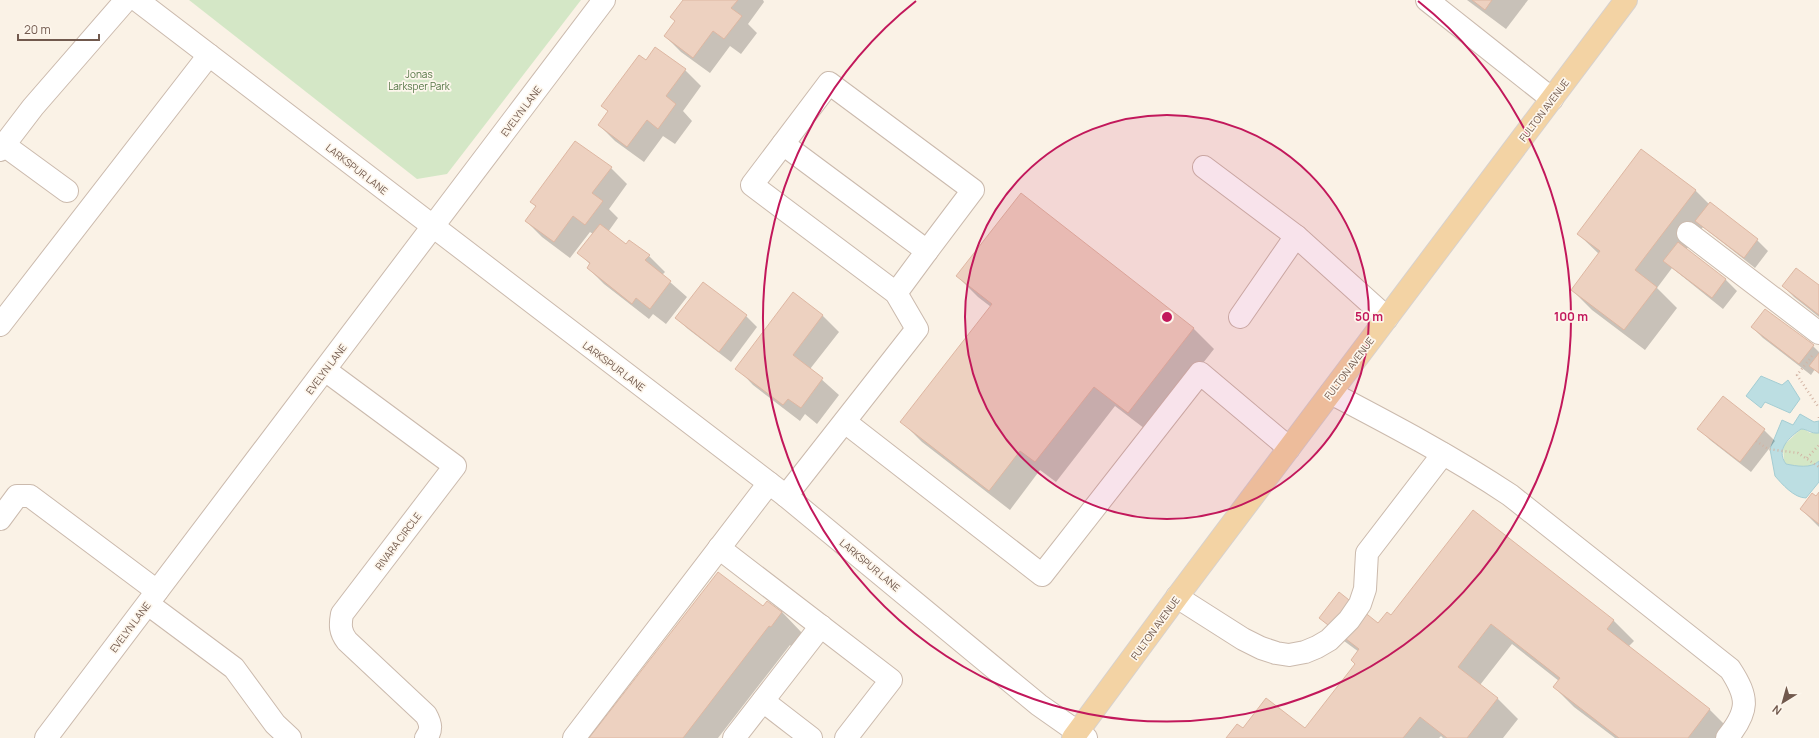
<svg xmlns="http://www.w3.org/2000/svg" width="1819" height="738" viewBox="0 0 1819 738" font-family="Manrope,sans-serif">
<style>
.green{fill:#d4e7c6}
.water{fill:#bcdee2;stroke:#a4cdd3}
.shadow{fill:#0003}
.building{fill:#edd1c0;stroke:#deb7a2}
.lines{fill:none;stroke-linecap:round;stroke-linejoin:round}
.minor-casing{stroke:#cbbaad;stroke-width:24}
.major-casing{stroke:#d7d1cd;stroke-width:24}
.path{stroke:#d2b4a4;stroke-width:2.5;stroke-dasharray:1 3;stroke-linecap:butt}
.minor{stroke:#fff;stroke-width:22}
.major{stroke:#f3d3a4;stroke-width:22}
.ring{fill:none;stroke:#c2185b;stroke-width:2}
.labels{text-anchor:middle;stroke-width:3.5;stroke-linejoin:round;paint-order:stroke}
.park-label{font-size:10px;fill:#557646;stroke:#fdf6ec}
.street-label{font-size:10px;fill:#71594d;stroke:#fdf6ec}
.centre{fill:#c2185b;stroke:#fdf6ec;stroke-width:2}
.ring-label{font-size:12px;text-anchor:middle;font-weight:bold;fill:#c2185b;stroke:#fdf6ec;stroke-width:3.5;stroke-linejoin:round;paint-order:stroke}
</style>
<rect width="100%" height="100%" fill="#faf2e6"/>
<g class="green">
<path d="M189,0h392l-134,174 -30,5z"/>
<path d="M1801,429h3l6,4h9v28c-8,8 -23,5 -33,3l-2,-3 -1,-15z"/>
</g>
<g class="water">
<path d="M1761,376l21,9 6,-5 12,19 -10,14 -25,-11 -4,6 -15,-12z"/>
<path d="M1800,414l14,8 5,-1v12c-9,1 -11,-4 -18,-4 -11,8 -26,20 -15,35 10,2 25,5 33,-3v21l-13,16c-12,0 -24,-14 -31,-22l-5,-27 12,-29 11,5z"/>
</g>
<g class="shadow">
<path d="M684,0h79l1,2 -16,22 9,9 -16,21 -11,-8 -20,27 -29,-21 -16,-16 11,-14 -5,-5z"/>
<path d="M1467,0h61l-22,29z"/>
<path d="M646,61l39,9 16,16 -18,25 9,10 -17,23 -12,-8 -19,26 -29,-21 -16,-16 10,-13 -6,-6z"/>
<path d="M611,168l16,16 -18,25 9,9 -10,14 18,13 23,11 16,16 -3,3 25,22 -21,27 -13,-10 -4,5 -45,-35 -16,-16 3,-3 -12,-12 14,-19 -3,-2 -20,26 -28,-21 -16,-16 10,-14 -4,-5z"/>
<path d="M1695,190l14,14 48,36 11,11 -13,17 -52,-41 -17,23 40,30 11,11 -14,18 -51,-41 -15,20 20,20 -32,42 -53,-40 -20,-20 27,-36 -21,-20z"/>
<path d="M1021,194l173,135 20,20 -65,83 -34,-26 -59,76 -16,-12 -30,40 -88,-68 -20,-20 89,-115 -13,-10 -21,-21z"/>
<path d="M1783,286l36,1v30l-25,-20z"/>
<path d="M794,293l29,23 16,16 -29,37 29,26 -22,29 -12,-10 -5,7 -47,-36 -16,-17z"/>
<path d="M746,316l11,11 -26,35 -43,-33 -12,-11z"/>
<path d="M1752,327l61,19 6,6v22l-4,-5 -4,6 -48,-37z"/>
<path d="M1699,428l65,2 11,11 -24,31 -41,-32z"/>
<path d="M1819,494v33l-18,-18z"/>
<path d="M767,602l15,10 20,21 -10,14 -2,-2 -72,93h-127l172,-130z"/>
<path d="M1392,616l221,4 21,21 -6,6 82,63 20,20 -6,8h-109l-41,-31 -20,-20 5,-6 -47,-37 -32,41 18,14 20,20 -15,19h-60l-2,-2 -2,2h-212l16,-9h62l51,-65 3,-12 -19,-14 -20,-21 58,8z"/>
</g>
<g class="building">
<path d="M683,0h55l-7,8 11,8 -18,23 -11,-8 -20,27 -29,-22 11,-15 -5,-4z"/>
<path d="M1472,0h20l-7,10z"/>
<path d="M655,47l31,22 -20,27 10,8 -18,25 -11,-9 -20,27 -29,-22 10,-14 -7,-5 38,-51 7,5z"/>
<path d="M575,141l37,26 -20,26 11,8 -18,24 -12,-9 -19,26 -29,-21 11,-15 -6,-4z"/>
<path d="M1641,149l55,41 -61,80 22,17 -33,43 -53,-40 29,-39 -23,-17z"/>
<path d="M1021,193l173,135 -66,85 -34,-26 -59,75 -15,-11 -31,40 -89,-69 92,-118 -36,-28z"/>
<path d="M1710,202l48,37 -14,19 -49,-37z"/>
<path d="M600,224l26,20 3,-4 21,15 -5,5 26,21 -21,28 -14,-11 -4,6 -45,-36 3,-5 -13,-10z"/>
<path d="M1678,242l48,37 -14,19 -49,-37z"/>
<path d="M1796,268l23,17v30l-37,-29z"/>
<path d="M703,282l44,33 -28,37 -44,-34z"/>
<path d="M793,292l30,23 -30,40 30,23 -22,30 -13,-9 -5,6 -48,-36z"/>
<path d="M1765,309l49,36 -15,19 -48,-37z"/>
<path d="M1819,353v20l-10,-7z"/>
<path d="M1723,396l42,33 -25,33 -43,-33z"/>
<path d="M1819,492v32l-19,-15 12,-16 4,3z"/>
<path d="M1473,510l141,110 -7,9 103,80 -22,29h-69l-66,-51 7,-9 -69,-54 -33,43 40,31 -31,40h-20l-27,-21 -17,21h-177l11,-14 6,4 23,-30 39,30 50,-64 -4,-4 8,-11 -40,-31 20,-26 39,31 9,-11 4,3z"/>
<path d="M718,572l45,34 4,-5 15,11 -11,15 -2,-1 -86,112h-94z"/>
</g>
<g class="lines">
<g class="minor-casing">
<g id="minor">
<path d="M137,0l649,496 253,209 47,33"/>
<path d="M1427,0l125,99"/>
<path d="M783,144l144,107 -31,42"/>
<path d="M4,145l29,-38 93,-107"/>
<path d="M0,150l4,-5 63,46"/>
<path d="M1204,167l92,69"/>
<path d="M1688,233l131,100"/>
<path d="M1240,317l56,-81 91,82"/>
<path d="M0,325l209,-270"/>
<path d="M325,370l130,96 -113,148c-2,11 -2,18 5,27l79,74c5,9 6,15 0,23"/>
<path d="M1331,393c61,32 122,64 179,102l220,174c19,29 19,42 -3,69"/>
<path d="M845,422l197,153 158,-202 89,75"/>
<path d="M786,496l131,-167 -21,-36 -144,-108 77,-102 144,107 -46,61"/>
<path d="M0,519l17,-23h13l127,95"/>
<path d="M719,548l172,132 -45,58"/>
<path d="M1177,597l66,42 18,9 15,5 13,2 16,-3 12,-5 12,-7 20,-20 11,-16 5,-15 2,-36 76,-99"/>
<path d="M148,604l86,64 41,56 15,14"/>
<path d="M763,701l48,37"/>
<path d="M46,738l558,-738"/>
<path d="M574,738l195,-255"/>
<path d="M734,738l87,-112"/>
</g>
</g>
<g class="major-casing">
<path id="major" d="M1073,738l104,-141 449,-597"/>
</g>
<g class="path">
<path d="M1812,356l-15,19 22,33"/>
<path d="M1819,417v2"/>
<path d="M1756,441l12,8 30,4 21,14"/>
<path d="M1807,458l12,-13"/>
</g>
<use href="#minor" class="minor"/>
<use href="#major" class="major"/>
</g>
<circle cx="1167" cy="317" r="202" fill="#c2185b" fill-opacity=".12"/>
<g class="ring">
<circle cx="1167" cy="317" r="202"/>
<path d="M1418 1A404 404 0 1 1 916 1"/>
</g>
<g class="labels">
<g class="park-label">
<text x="419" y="78">Jonas<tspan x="419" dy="12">Larksper Park</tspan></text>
</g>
<g class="street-label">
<text transform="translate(1544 110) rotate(-53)" y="4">FULTON AVENUE</text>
<text transform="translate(521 111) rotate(-53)" y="4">EVELYN LANE</text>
<text transform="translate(357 169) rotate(38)" y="4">LARKSPUR LANE</text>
<text transform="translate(614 366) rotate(37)" y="4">LARKSPUR LANE</text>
<text transform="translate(1349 368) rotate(-53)" y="4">FULTON AVENUE</text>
<text transform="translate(326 369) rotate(-53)" y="4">EVELYN LANE</text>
<text transform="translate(398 541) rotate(-53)" y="4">RIVARA CIRCLE</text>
<text transform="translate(870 565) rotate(40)" y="4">LARKSPUR LANE</text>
<text transform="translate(130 627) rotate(-53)" y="4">EVELYN LANE</text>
<text transform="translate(1155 628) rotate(-54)" y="4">FULTON AVENUE</text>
</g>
</g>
<circle cx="1167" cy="317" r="6" class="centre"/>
<g class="ring-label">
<text x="1369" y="321">50 m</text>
<text x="1571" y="321">100 m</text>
</g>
<g transform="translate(1783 702) rotate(217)" stroke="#fdf6ec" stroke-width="3" paint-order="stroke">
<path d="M0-3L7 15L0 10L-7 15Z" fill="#71594d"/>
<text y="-6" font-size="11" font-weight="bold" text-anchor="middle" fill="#71594d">N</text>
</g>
<path d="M18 34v6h81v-6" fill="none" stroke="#71594d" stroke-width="2"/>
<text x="24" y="34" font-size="12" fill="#71594d" stroke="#fdf6ec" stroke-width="3" paint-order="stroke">20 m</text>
</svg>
